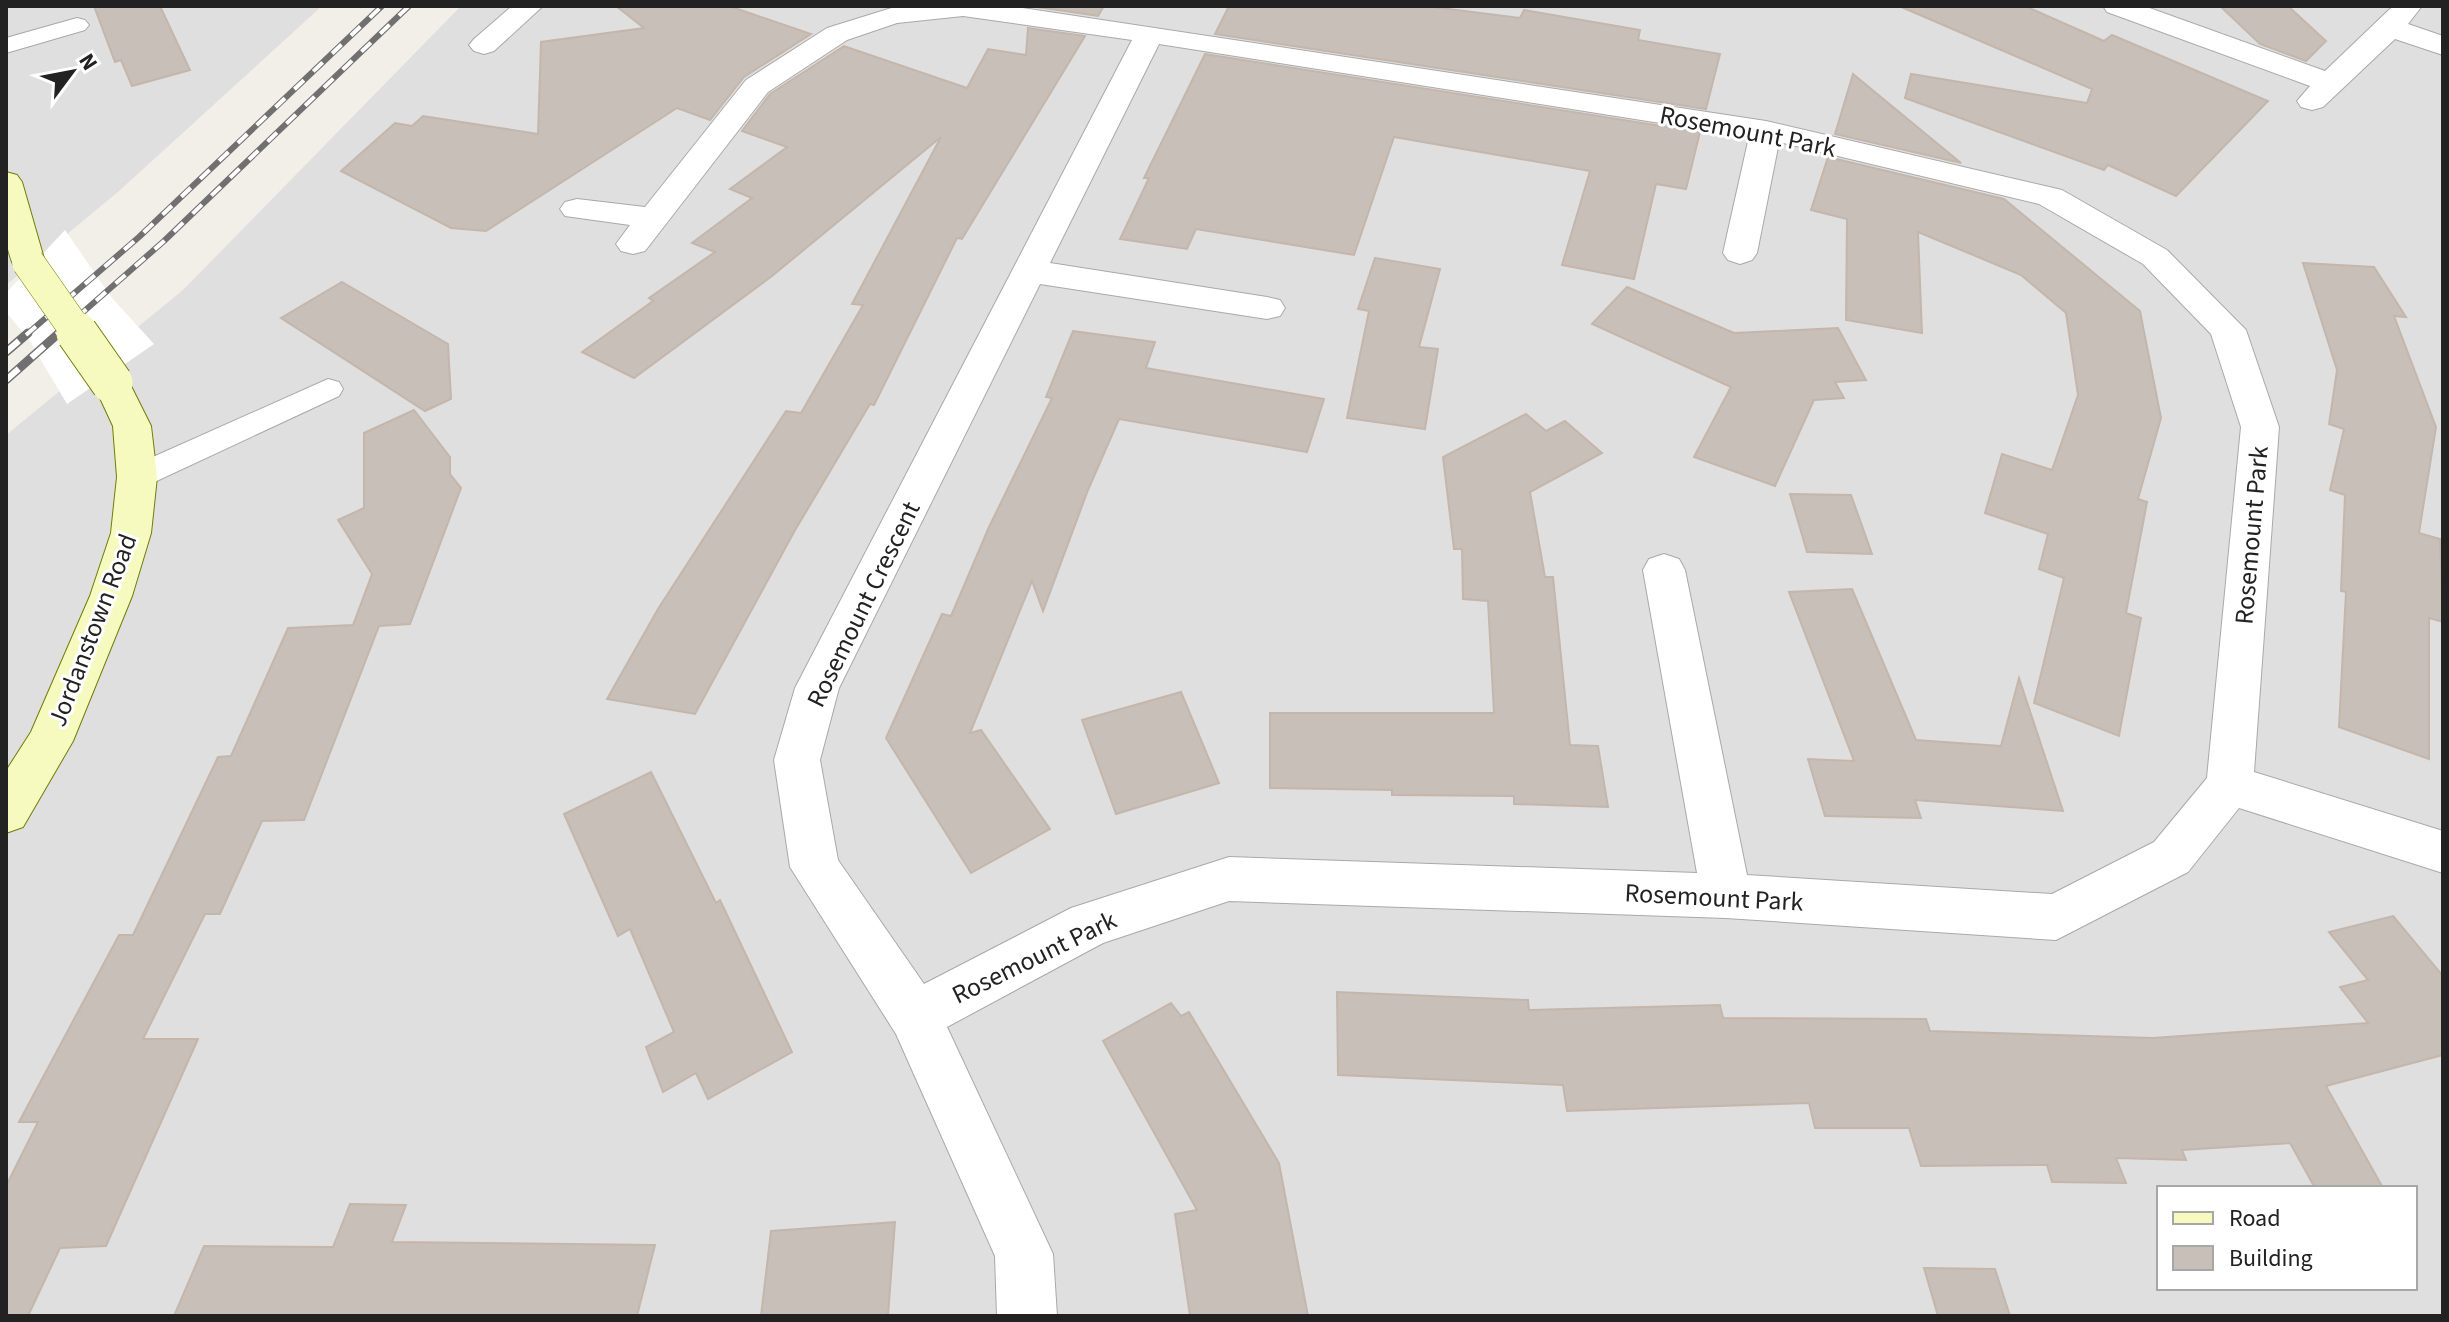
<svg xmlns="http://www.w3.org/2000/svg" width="2449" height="1322" viewBox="0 0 2449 1322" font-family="'Source Sans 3',sans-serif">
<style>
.residential{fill:#e0dfdf;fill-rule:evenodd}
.pier{fill:#fff}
.building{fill:#c7bfb8;stroke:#c4b6ab;stroke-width:2}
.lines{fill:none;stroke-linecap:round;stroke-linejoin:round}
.lane-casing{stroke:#a9a9a9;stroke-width:2}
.street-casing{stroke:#a9a9a9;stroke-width:2}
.secondary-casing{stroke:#707d05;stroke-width:2}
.lane{fill:#fff;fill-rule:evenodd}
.street{fill:#fff;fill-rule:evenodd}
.secondary{fill:#f7fabf;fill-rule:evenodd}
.rail-far1-casing{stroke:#707070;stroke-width:6}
.rail-casing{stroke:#707070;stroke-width:9}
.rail-far1{stroke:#fff;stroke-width:4;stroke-dasharray:13;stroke-linecap:butt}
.rail{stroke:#fff;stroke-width:6;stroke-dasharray:17;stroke-linecap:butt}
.secondary-bridge-far1-casing{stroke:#707d05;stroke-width:33;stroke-linecap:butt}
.secondary-bridge-casing{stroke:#707d05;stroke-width:43;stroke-linecap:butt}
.secondary-bridge-far1{stroke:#f7fabf;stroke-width:32}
.secondary-bridge{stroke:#f7fabf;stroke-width:41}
.labels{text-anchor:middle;stroke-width:6;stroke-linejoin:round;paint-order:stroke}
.street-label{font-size:26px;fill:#222;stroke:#fff}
</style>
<rect width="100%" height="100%" fill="#f2efe9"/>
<g class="residential">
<path d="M6,6h316l-203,185 -113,94z"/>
<path d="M461,6h1982v1310h-2437v-881l177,-145zM2159,1188h256v100h-256z"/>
</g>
<path class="pier" d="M65,230l47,68 42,46 -87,60 -38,-64 -23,-28v-19z"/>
<g class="building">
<path d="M94,6h66l30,64 -58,16 -11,-26 -6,2z"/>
<path d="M616,6h113l82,28 -67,43 -34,43 -33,-12 -191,123 -35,-3 -110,-57 54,-48 17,3 11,-10 115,18 3,-92 103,-14z"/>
<path d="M1030,6h74l-6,10z"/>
<path d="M1229,6h196l95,12 4,-8 116,20 -2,10 82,14 -14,55 -491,-75z"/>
<path d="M1899,6h126l79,35 8,-6 156,66 -92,95 -68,-31 -4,5 -199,-72 6,-24 176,29 5,-14z"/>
<path d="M2220,6h68l38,35 -20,20 -46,-17z"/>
<path d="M1028,28l57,8 -123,203 -5,-1 -83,167 -4,-1 -76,128 -99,182 -88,-15 51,-90 128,-198 15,2 62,-108 -11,-1 89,-167 -169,139 -138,102 -52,-26 71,-51 -4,-3 66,-46 -23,-9 60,-45 -22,-9 57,-42 -45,-16 28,-37 74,-48 123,42 21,-39 38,6z"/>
<path d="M1205,54l495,78 -14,57 -30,-5 -22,95 -72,-14 28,-94 -196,-34 -40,118 -158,-26 -9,20 -67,-10 29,-61h-5z"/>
<path d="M1853,74l108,89 -126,-29z"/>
<path d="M1828,157l176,42 136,112 21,107 -23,81 9,3 -21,111 15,5 -22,118 -85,-33 30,-125 -25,-9 9,-35 -63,-21 17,-59 50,16 26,-75 -12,-82 -45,-38 -103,-43 4,101 -76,-13 1,-101 -36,-9z"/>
<path d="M1375,258l65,11 -21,78 19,2 -13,80 -78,-11 22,-107 -11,-2z"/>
<path d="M2303,263l71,4 32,50 -12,-1 42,111 -17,106 21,6 3,83 -14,-4v141l-90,-32 7,-135 -5,-1 4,-96 -15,-5 14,-61 -15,-5 8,-54z"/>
<path d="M342,282l106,62 3,55 -26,12 -144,-93z"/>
<path d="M1627,287l107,46 104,-5 28,52 -31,2 9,16 -30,2 -39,86 -81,-29 37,-70 -139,-63z"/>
<path d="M1073,331l82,11 -9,26 178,31 -17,53 -188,-33 -31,71 -45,121 -11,-30 -62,152 11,-3 69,99 -79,44 -85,-135 56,-124 9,2 38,-89 63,-129 -6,-1z"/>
<path d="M414,410l36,47v17l11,14 -51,136 -31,2 -75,194 -42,1 -42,93h-15l-62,125h55l-92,207 -46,2 -32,68h-22v-130l32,-64h-19l100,-187h14l85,-178 13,-1 57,-128 65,-3 19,-51 -34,-54 26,-12v-75z"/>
<path d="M1526,414l20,17 19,-10 37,32 -72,39 15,85h8l17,168 28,1 10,61 -94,-3v-8l-122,-1v-5l-122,-2v-75h224l-6,-112 -25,-2 -1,-50h-8l-11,-92z"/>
<path d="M1790,494l61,1 21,59 -65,-2z"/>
<path d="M1852,589l64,151 85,6 18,-68 44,133 -148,-11 6,18 -96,-2 -17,-57 46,2 -65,-169z"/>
<path d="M1181,692l38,91 -103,31 -34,-94z"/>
<path d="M651,772l65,131 4,-3 72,152 -84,47 -12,-26 -33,19 -17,-45 28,-15 -44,-103 -12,7 -54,-122z"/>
<path d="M2393,916l50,60v79l-117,31 57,102h-68l-25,-45 -108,7 4,10 -70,-2 10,25 -74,-1 -5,-17 -126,1 -12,-38h-94l-6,-25 -242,8 -4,-26 -225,-10 -1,-83 191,8 1,10 191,-5 3,13 203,1 4,12 223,7 215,-15 -28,-36 28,-7 -39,-48z"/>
<path d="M1171,1003l10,13 8,-4 90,151 29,153h-118l-15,-102 22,-4 -94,-169z"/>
<path d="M350,1204l56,1 -14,37 263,3 -18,71h-463l30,-70 129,1z"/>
<path d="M895,1222l-7,94h-127l10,-85z"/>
<path d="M1924,1268l71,1 15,47h-72z"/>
</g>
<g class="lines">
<g class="lane-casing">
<g id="lane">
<path d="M77,18l8,2 4,5 -4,5 -79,23v-15z"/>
<path d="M328,379l11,3 4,7 -4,7 -191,89 -11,4 -11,-4 -5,-8 5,-8z"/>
</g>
</g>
<g class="street-casing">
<g id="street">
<path d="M512,6h31l-49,45 -10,3 -10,-3 -5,-6 5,-6z"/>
<path d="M898,6h112l756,115 296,69 105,60 79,80 33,97 -25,345 189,59v42l-204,-65 -51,64 -132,68 -330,-22 -497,-17 -126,42 -156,84 106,227 4,62h-60l-2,-60 -99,-222 -106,-167 -16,-107 21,-72 337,-648 -169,-24 -66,7 -50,17 -79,52 -123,159 -12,3 -12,-3 -5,-7 14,-19 -65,-9 -5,-7 5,-7 12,-3 68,8 101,-127 81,-52zM1159,44l590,93 -26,116 5,7 12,4 12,-4 5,-7 22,-111 260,62 104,60 68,70 30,93 -34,351 -53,64 -102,52 -305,-19 -62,-305 -6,-11 -15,-5 -15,5 -6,11 54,303 -468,-16 -158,51 -147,76 -86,-124 -18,-100 19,-72 201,-404 227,35 13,-3 5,-8 -5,-8 -13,-3 -217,-34z"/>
<path d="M2103,6h41l181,65 68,-65h29l-14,18 35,12v19l-48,-16 -72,68 -11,3 -11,-3 -4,-6 13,-15 -203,-74z"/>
</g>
</g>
<g class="secondary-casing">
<g id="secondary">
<path d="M6,172l11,3 5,7 23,80 -5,8 -12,3 -12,-3c-16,-27 -10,-68 -10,-98z"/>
<path d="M112,370l13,4 26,52 6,51 -6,56 -19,63 -59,145 -50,86 -17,6v-62l25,-39 59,-136 21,-63 6,-56 -4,-51 -20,-43 6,-9z"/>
</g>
</g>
<use href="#lane" class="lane"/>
<use href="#street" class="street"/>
<use href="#secondary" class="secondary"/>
<g class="rail-far1-casing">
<g id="rail-far1">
<path d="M26,335l113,-98 243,-231"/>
<path d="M57,335l107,-94 245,-235"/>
</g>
</g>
<g class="rail-casing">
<g id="rail">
<path d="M6,352l22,-19"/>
<path d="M6,380l53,-47"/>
</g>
</g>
<use href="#rail-far1" class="rail-far1"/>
<use href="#rail" class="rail"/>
<g class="secondary-bridge-far1-casing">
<path id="secondary-bridge-far1" d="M28,262l51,73"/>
</g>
<g class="secondary-bridge-casing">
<path id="secondary-bridge" d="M77,333l35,50"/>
</g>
<use href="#secondary-bridge-far1" class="secondary-bridge-far1"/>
<use href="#secondary-bridge" class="secondary-bridge"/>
</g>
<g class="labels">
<g class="street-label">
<text transform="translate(1748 131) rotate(11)" y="9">Rosemount Park</text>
<text transform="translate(2251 535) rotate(-85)" y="9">Rosemount Park</text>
<text transform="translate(863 604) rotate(-64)" y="9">Rosemount Crescent</text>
<text transform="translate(92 630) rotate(-69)" y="9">Jordanstown Road</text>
<text transform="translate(1714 897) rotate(3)" y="9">Rosemount Park</text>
<text transform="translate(1034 957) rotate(-26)" y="9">Rosemount Park</text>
</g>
</g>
<rect width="2449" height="1322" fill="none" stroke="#222222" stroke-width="16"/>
<rect x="2157" y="1186" width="260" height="104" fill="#ffffff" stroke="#a7a7a7" stroke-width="2"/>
<rect x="2173" y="1212" width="40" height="12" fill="#f7fabf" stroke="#a7a7a7" stroke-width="2"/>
<text x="2229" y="1226" font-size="24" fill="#222222">Road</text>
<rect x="2173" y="1246" width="40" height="24" fill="#c7bfb8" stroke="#a7a7a7" stroke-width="2"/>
<text x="2229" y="1266" font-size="24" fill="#222222">Building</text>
<g transform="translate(72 72) rotate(58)" stroke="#ffffff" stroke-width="6" paint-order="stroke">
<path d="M0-6L14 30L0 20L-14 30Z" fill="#222222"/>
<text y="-12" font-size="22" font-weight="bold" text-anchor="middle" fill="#222222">N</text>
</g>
</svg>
